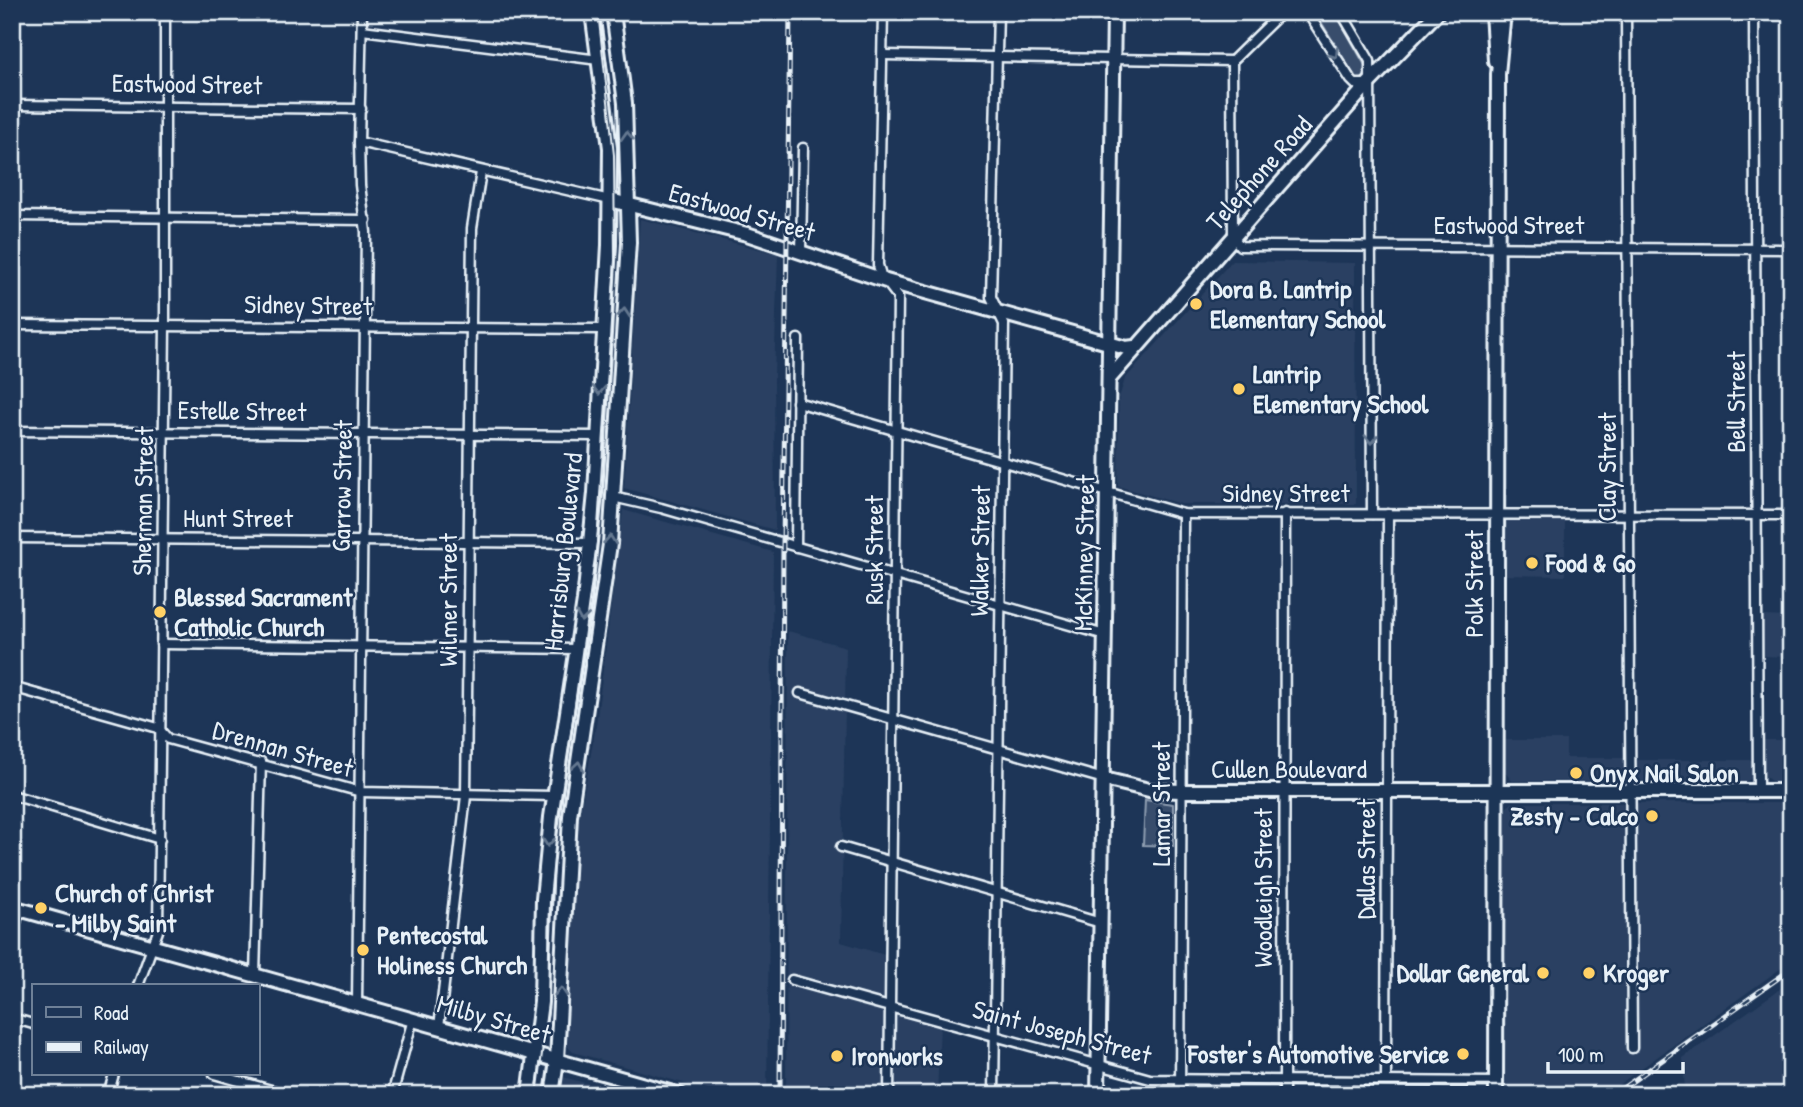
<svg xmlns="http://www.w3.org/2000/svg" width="1803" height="1107" viewBox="0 0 1803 1107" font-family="'Patrick Hand',sans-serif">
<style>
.built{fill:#2a4162}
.green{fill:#374d6c;stroke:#909fb2;stroke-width:2}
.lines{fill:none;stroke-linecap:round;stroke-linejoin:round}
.street-casing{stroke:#e8f1f8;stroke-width:13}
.secondary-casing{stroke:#e8f1f8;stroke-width:18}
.street{stroke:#1d3557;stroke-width:8}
.secondary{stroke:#1d3557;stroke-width:12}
.tram{stroke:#e8f1f8;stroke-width:2}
.rail-casing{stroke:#e8f1f8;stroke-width:5}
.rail{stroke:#1d3557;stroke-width:2.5;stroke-dasharray:8;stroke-linecap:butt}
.oneway{stroke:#64778f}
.poi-dot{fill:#ffd166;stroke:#1d3557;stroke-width:2.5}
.labels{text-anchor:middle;stroke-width:5;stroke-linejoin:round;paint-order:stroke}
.street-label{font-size:26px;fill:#e8f1f8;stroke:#1d3557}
.poi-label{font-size:26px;font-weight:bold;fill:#e8f1f8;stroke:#1d3557;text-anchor:start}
</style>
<rect width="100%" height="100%" fill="#1d3557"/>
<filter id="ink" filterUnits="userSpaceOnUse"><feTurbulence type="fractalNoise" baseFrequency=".0143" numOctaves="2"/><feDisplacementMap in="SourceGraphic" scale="14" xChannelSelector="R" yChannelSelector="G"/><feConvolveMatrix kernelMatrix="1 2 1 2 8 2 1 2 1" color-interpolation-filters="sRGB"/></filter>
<g filter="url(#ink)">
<g class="built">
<path d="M640,219l138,35 -4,122 1,154 -151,-42z"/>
<path d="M1232,261l123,2 1,241h-175l-63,-18 1,-88 6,-19z"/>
<path d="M623,510l150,42 -6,543h-41l-153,-43 -8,-8 12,-214 19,-104z"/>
<path d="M1565,519v57l-62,-1 2,-54z"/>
<path d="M1763,616l28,1v40l-27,-1z"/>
<path d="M788,631l58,16 -5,295 47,14 -2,53 54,14 -3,72h-151z"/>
<path d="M1503,740h63v18h60l1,17 -4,5 -11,2 -100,-1 -8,-10z"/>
<path d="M1764,740h27v42h-19l-7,-6z"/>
<path d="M1635,760h119v16l-9,7h-104l-6,-6z"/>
<path d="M1512,803h279v158l-187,134h-100l-1,-279 2,-7z"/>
<path d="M1791,981v111h-106l-2,-34z"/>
<path d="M559,1076l71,19h-76z"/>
</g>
<g class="green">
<path d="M1315,12h20l32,57 1,8 -6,5 -5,-2z"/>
<path d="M1145,800l28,4v42l-30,-1z"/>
</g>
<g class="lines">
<g class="street-casing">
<g id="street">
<path d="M883,12l-5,253 3,10 17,22 -9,798"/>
<path d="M1282,12l-50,49 1,176 7,9 551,3"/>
<path d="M1307,12l44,68 4,4h13"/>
<path d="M1341,12l29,49 2,453"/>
<path d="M1626,12l6,1036"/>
<path d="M1754,12l4,779"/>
<path d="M362,30l237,30"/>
<path d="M883,55l349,6"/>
<path d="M12,105l349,4"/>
<path d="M359,142l251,58"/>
<path d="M12,216l354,4"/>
<path d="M801,252l2,-104"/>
<path d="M12,325l590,4"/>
<path d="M797,402l386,112 608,1"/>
<path d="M12,431l585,5"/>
<path d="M613,497l48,11 444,127"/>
<path d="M12,538l577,5"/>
<path d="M796,547l2,-208"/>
<path d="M161,644l416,5"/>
<path d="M12,687l146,41 10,11 193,53 193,4"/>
<path d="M800,693l304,86"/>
<path d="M12,795l148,44"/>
<path d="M841,847l260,76"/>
<path d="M12,935l8,-26"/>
<path d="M255,975l6,-213"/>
<path d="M792,980l358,99 346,3"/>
<path d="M138,986l20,-55 7,-606v-313"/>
<path d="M357,1004l9,-772 -6,-47 -1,-43 3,-130"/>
<path d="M12,1018l21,6"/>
<path d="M439,1027l27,-231 6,-568 9,-56"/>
<path d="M214,1074l75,21"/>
<path d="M1386,1080l2,-566"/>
<path d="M1684,1094l25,1"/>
<path d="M108,1095l6,-21"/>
<path d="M392,1095l21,-76"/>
<path d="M994,1095l10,-771 -13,-27 7,-285"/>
<path d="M1180,1095l3,-581"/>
<path d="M1284,1095l1,-582"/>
<path d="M1761,1095h30"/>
</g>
</g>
<g class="secondary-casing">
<g id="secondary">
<path d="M1492,12l3,49"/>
<path d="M610,200l137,34 139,47 240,67 8,-1"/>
<path d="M1109,379l259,-295 70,-72"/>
<path d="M1104,779l45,11 33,1h609"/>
<path d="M12,907l668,188"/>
<path d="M529,1095l12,-93 2,-103 8,-82 33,-216 11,-108 14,-248 1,-97 -18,-136"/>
<path d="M552,1095l5,-35 13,-244 40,-272 19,-302 -4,-139 -12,-91"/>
<path d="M1098,1095l16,-1083"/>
<path d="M1496,1095l2,-1021 6,-62"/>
</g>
</g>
<use href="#street" class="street"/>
<use href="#secondary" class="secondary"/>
<path class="tram" d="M536,1095l12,-83 6,-153 43,-316 18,-283 -1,-105 -16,-143"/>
<g class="rail-casing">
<g id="rail">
<path d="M780,1095l3,-551 7,-532"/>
<path d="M1613,1095l178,-126"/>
</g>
</g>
<use href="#rail" class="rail"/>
</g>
<defs><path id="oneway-chevron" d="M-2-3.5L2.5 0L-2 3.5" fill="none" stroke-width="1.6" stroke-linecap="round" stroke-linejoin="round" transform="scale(1.75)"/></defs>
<g class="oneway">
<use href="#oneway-chevron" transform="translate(1334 54) rotate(57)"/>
<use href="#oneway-chevron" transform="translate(627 136) rotate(-93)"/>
<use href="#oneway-chevron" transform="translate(624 313) rotate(-86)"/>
<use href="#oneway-chevron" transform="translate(599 390) rotate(93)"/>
<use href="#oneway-chevron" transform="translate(1371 439) rotate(90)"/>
<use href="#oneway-chevron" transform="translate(610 540) rotate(-85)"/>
<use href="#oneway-chevron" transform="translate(582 617) rotate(99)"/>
<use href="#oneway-chevron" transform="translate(578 766) rotate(-81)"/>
<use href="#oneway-chevron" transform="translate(548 842) rotate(95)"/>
<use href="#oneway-chevron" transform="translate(561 992) rotate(-87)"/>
</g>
</g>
<g class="poi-dot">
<circle cx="1196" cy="304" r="7"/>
<circle cx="1239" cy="389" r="7"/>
<circle cx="1532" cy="563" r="7"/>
<circle cx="160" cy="612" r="7"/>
<circle cx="1576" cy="773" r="7"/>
<circle cx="1652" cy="816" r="7"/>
<circle cx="41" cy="908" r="7"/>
<circle cx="363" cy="950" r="7"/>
<circle cx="1543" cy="973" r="7"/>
<circle cx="1589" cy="973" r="7"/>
<circle cx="1463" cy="1054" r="7"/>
<circle cx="837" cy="1056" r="7"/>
</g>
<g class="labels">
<g class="street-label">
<text transform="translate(187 84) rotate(1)" y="9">Eastwood Street</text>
<text transform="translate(1259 173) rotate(-48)" y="9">Telephone Road</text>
<text transform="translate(742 212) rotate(16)" y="9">Eastwood Street</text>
<text x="1509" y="234">Eastwood Street</text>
<text transform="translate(308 305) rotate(1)" y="9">Sidney Street</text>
<text transform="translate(1736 402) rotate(-90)" y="9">Bell Street</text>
<text transform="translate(242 411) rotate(1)" y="9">Estelle Street</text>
<text transform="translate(1607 467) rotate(-90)" y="9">Clay Street</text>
<text transform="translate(342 486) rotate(-89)" y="9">Garrow Street</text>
<text x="1286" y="502">Sidney Street</text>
<text transform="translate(143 501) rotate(-89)" y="9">Sherman Street</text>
<text x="238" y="527">Hunt Street</text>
<text transform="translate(874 550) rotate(-90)" y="9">Rusk Street</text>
<text transform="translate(980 551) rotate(-89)" y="9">Walker Street</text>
<text transform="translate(563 552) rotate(-84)" y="9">Harrisburg Boulevard</text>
<text transform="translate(1084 553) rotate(-89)" y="9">McKinney Street</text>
<text transform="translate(1474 584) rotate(-90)" y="9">Polk Street</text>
<text transform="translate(448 600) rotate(-90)" y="9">Wilmer Street</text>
<text transform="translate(283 749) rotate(16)" y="9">Drennan Street</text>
<text x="1289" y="778">Cullen Boulevard</text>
<text transform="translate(1161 804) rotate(-90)" y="9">Lamar Street</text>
<text transform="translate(1366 859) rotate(-90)" y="9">Dallas Street</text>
<text transform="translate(1263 888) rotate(-90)" y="9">Woodleigh Street</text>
<text transform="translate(494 1019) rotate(16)" y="9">Milby Street</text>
<text transform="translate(1062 1032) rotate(15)" y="9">Saint Joseph Street</text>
</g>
<g class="poi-label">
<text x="1210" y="298">Dora B. Lantrip<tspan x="1210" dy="30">Elementary School</tspan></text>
<text x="1253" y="383">Lantrip<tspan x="1253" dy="30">Elementary School</tspan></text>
<text x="1546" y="572">Food &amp; Go</text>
<text x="174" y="606">Blessed Sacrament<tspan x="174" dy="30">Catholic Church</tspan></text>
<text x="1590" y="782">Onyx Nail Salon</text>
<text x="1638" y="825" text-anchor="end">Zesty - Calco</text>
<text x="55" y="902">Church of Christ<tspan x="55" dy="30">- Milby Saint</tspan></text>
<text x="377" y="944">Pentecostal<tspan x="377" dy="30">Holiness Church</tspan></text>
<text x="1529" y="982" text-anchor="end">Dollar General</text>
<text x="1603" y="982">Kroger</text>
<text x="1449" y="1063" text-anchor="end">Foster's Automotive Service</text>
<text x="851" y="1065">Ironworks</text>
</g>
</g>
<rect width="1803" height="1107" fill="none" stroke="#1d3557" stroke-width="42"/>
<rect x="21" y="21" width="1761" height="1065" fill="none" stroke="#e8f1f8" stroke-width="2.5" filter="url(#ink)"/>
<rect x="32" y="984" width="228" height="91" fill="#1d3557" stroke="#6e8097" stroke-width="2"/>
<rect x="46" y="1007" width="35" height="10" fill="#1d3557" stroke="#6e8097" stroke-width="2"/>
<text x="94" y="1020" font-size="21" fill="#e8f1f8">Road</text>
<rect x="46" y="1042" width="35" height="10" fill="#e8f1f8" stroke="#6e8097" stroke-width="2"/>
<text x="94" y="1054" font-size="21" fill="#e8f1f8">Railway</text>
<path d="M1548 1062v10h135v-10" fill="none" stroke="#e8f1f8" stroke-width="3.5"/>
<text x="1558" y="1062" font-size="21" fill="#e8f1f8" stroke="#1d3557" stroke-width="5" paint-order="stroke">100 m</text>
</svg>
